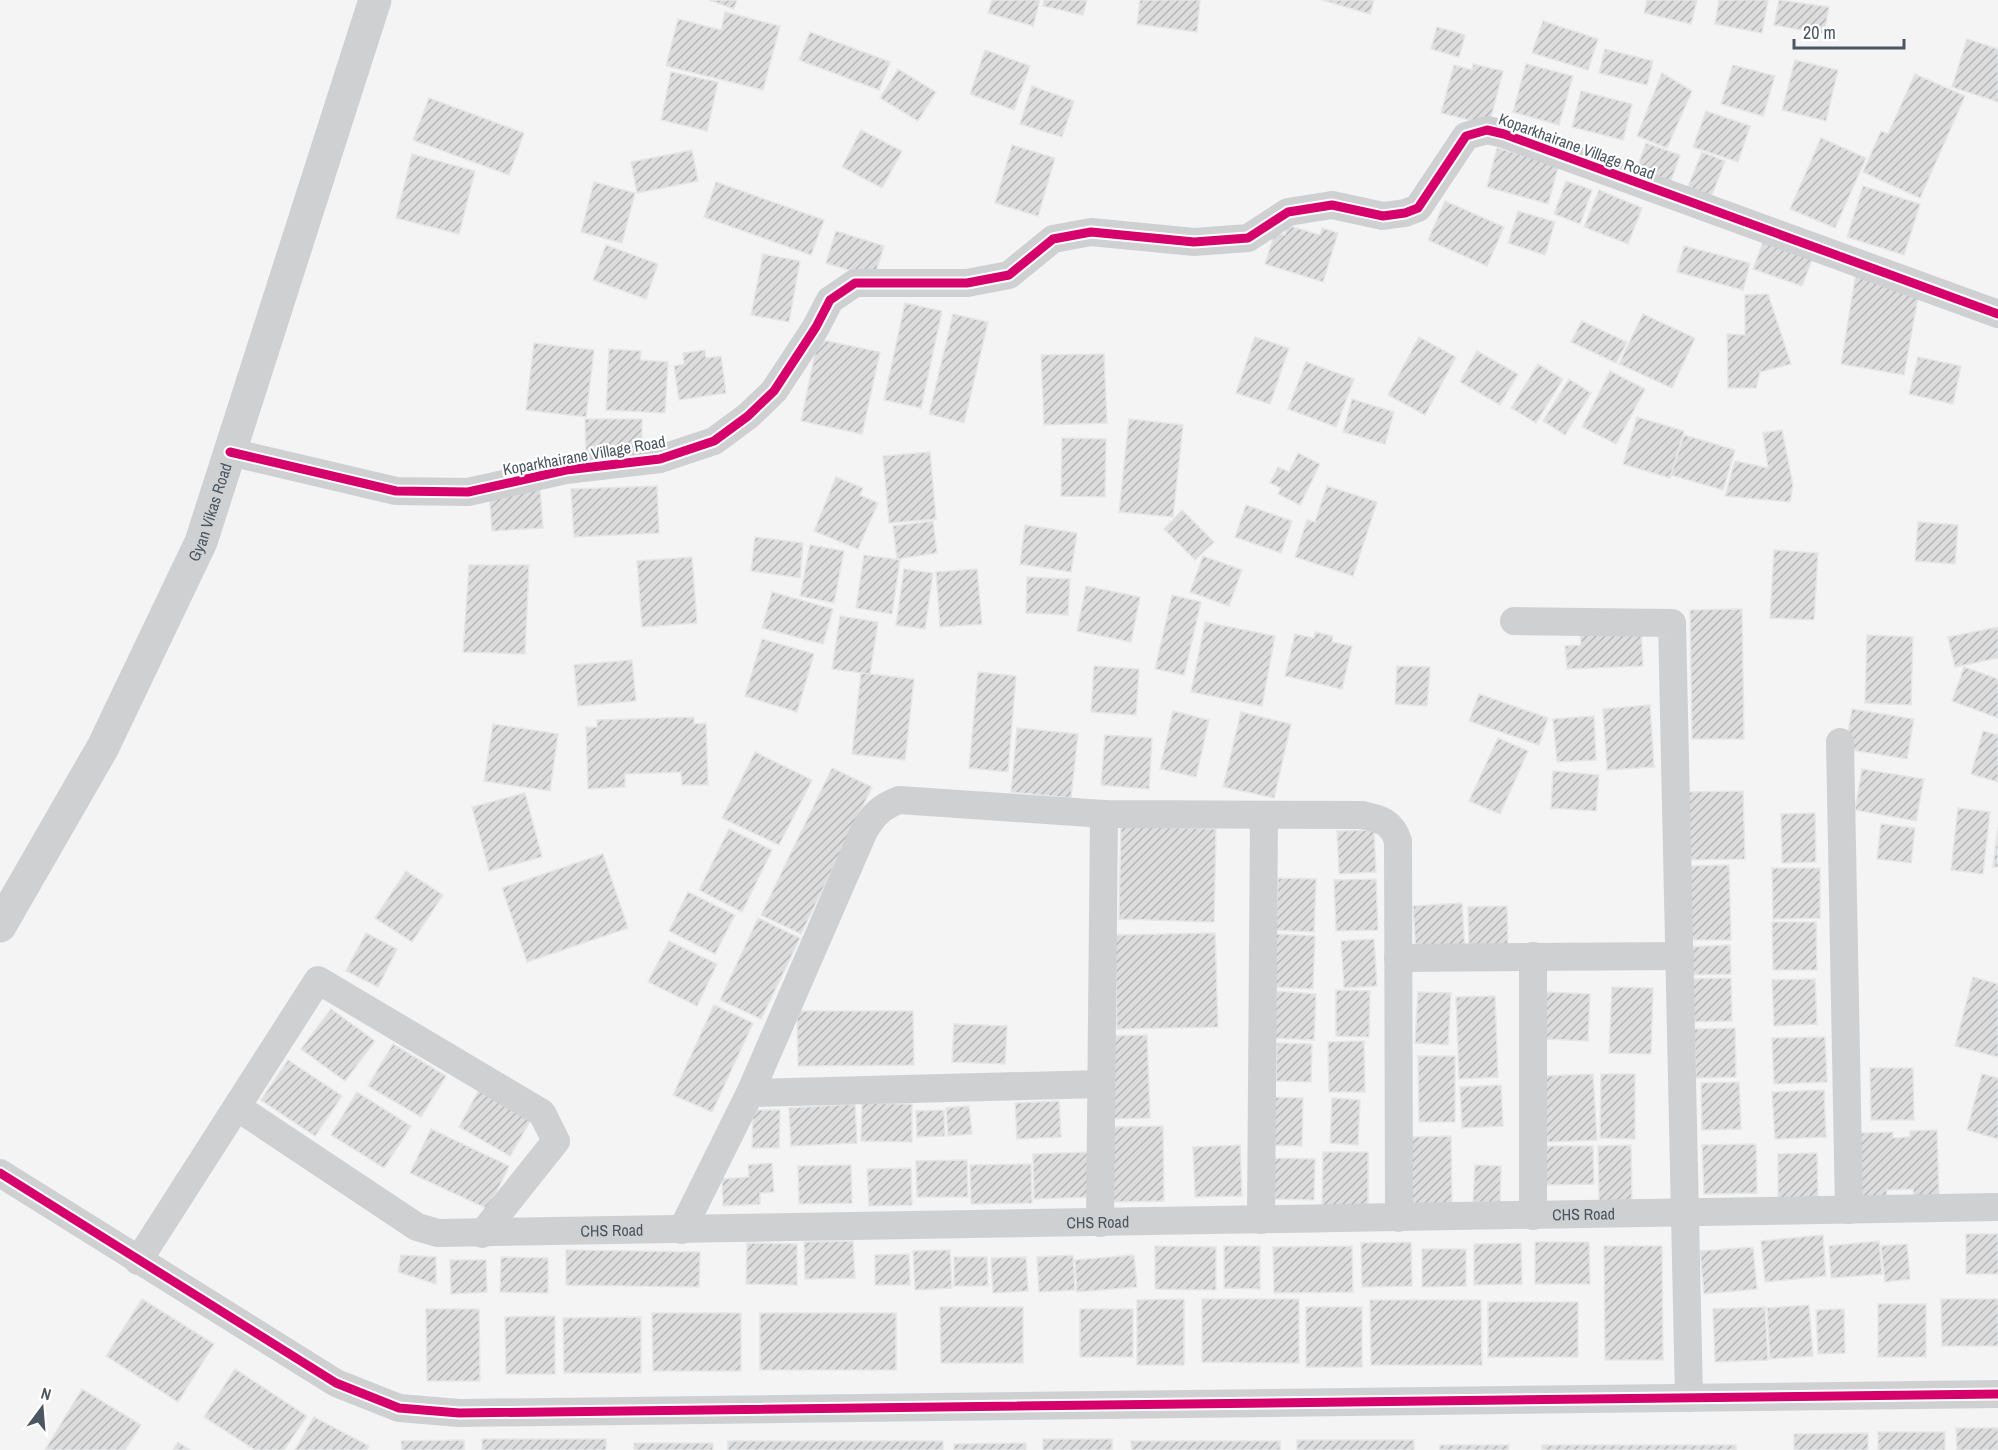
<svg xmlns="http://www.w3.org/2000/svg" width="1998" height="1450" viewBox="0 0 1998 1450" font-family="'Archivo Narrow',sans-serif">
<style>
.building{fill:url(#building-hatch);stroke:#e5e6e7;stroke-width:1.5}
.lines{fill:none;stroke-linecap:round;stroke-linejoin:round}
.minor{stroke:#ced0d2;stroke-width:28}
.tertiary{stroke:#ced0d2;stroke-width:33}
.cycleway-casing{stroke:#fff;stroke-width:13}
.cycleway{stroke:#d6006c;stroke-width:9}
.labels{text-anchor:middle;stroke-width:4.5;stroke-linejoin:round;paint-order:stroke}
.street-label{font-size:16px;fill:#4a5661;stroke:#fff}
</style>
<defs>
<pattern id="building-hatch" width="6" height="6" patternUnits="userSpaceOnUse" patternTransform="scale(1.5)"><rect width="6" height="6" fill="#ddddde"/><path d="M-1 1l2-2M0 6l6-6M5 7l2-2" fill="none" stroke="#b5b6b7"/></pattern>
</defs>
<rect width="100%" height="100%" fill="#f4f4f4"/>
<g class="building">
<path d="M709,0h28l-3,9z"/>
<path d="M992,0h48l-7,26 -45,-13z"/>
<path d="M1044,0h43l-4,15 -40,-9z"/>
<path d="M1140,0h60l-3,32 -60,-8z"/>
<path d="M1322,0h52l-4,14z"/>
<path d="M1647,0h50l-6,24 -47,-11z"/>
<path d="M1719,0h49l-6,33 -47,-9z"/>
<path d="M1779,0l50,7 -5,27 -50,-9z"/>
<path d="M725,12l55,14 -17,64 -97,-24 12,-47 43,11z"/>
<path d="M1543,21l55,18 -10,31 -56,-17z"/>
<path d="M1437,27l28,8 -6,22 -28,-8z"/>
<path d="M810,32l80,30 -11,28 -80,-30z"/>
<path d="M1967,39l31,10v53l-46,-15z"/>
<path d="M1605,49l48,12 -6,24 -48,-12z"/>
<path d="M985,50l45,16 -16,44 -44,-16z"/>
<path d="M1795,60l43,10 -12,51 -44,-11z"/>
<path d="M1473,64l30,7 -14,54 -48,-12 13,-48 18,5z"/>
<path d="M1526,64l47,12 -14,49 -46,-13z"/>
<path d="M1733,65l42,11 -12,40 -42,-12z"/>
<path d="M898,69l38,23 -18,29 -38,-23z"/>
<path d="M671,72l47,10 -11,49 -46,-11z"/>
<path d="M1662,73l30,18 -25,57 -30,-12z"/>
<path d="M1915,74l50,22 -45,102 -57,-26 18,-41 7,3z"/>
<path d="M1032,86l42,15 -12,36 -42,-13z"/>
<path d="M1581,91l51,13 -9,36 -51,-13z"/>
<path d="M429,98l95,35 -15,42 -96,-35z"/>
<path d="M1706,111l44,15 -12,36 -45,-15z"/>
<path d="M861,130l41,21 -20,37 -40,-21z"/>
<path d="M1821,138l45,20 -31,70 -45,-19z"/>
<path d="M1646,143l34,12 -12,34 -34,-12z"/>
<path d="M1012,145l43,13 -17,58 -43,-13z"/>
<path d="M1497,148l62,16 -11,40 -61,-17z"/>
<path d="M692,150l6,31 -61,12 -6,-31z"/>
<path d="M1702,152l23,9 -16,42 -24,-9z"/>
<path d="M412,154l63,17 -16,63 -63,-16z"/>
<path d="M1566,181l26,9 -12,34 -26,-10z"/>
<path d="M594,182l41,11 -13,50 -41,-11z"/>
<path d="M716,182l108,38 -13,35 -107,-38z"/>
<path d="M1863,186l57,18 -16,51 -57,-18z"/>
<path d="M1599,190l43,18 -14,36 -44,-17z"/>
<path d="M1445,201l59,26 -17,39 -59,-26z"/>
<path d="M1518,211l37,11 -10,33 -37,-12z"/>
<path d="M1287,225l33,10 2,-7 16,5 -15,49 -58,-18 10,-32 10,3z"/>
<path d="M836,231l48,15 -10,32 -48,-15z"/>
<path d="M1763,242l49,18 -10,26 -49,-17z"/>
<path d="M606,245l52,19 -12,35 -53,-19z"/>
<path d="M1684,246l66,17 -7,27 -66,-18z"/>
<path d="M763,254l37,7 -11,61 -38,-7z"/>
<path d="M1856,273l63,19 -15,83 -63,-11z"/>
<path d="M1768,294l23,70 -31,8 -4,16h-28l-1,-54 18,1v-40z"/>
<path d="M905,303l37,8 -21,97 -37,-8z"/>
<path d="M953,314l35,8 -24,101 -35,-9z"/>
<path d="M1643,314l52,24 -23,50 -53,-24z"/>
<path d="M1582,321l45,21 -11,21 -45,-21z"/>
<path d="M1255,337l34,11 -19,56 -34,-11z"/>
<path d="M1419,337l37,20 -31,58 -37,-20z"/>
<path d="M818,339l62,13 -18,82 -61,-13z"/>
<path d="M534,343l60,7 -8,67 -60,-7z"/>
<path d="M609,349l32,2 -1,9 28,2 -3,51 -59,-3z"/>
<path d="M705,350l1,8 15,-2 5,37 -47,7 -5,-34 10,-2 -1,-11z"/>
<path d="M1477,351l41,23 -18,31 -40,-23z"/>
<path d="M1104,354l3,69 -63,2 -3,-70z"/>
<path d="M1918,357l43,9 -8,38 -44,-10z"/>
<path d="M1306,362l48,17 -18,48 -48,-18z"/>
<path d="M1538,364l25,15 -27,44 -25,-15z"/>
<path d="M1610,371l35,18 -29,55 -34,-17z"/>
<path d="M1569,379l22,14 -26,42 -22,-14z"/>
<path d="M1352,399l42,13 -9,32 -42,-12z"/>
<path d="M1637,417l47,14 -14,47 -47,-14z"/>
<path d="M585,419h57v40l-56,3z"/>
<path d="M1129,419l54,6 -10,92 -54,-5z"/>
<path d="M1782,430l11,55 -3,17 -65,-6 10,-35 33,7 -5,-35z"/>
<path d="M1684,435l51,15 -12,40 -52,-15z"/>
<path d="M1062,438l44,1 -1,58 -44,-1z"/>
<path d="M930,452l6,67 -47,4 -6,-67z"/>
<path d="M1298,453l22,11 -20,41 -22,-11 3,-6 -11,-5 8,-16 11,5z"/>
<path d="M836,477l27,11 -3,7 18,8 -20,46 -44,-18z"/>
<path d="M657,486l2,47 -85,4 -3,-48z"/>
<path d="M1327,486l50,16 -24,74 -58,-19 12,-37 8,2z"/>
<path d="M540,489l3,39 -51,3 -3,-39z"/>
<path d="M1246,505l46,16 -11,32 -46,-16z"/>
<path d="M1182,510l32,32 -19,18 -31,-31z"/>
<path d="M933,521l4,32 -40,6 -4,-33z"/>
<path d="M1918,522l40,3 -3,39 -40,-3z"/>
<path d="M1025,525l52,8 -6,39 -51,-8z"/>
<path d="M755,537l48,6 -3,35 -49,-7z"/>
<path d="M810,545l34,6 -10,52 -34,-7z"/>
<path d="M1774,550l44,3 -4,67 -44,-2z"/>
<path d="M864,555l36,5 -8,54 -36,-6z"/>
<path d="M1203,556l39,14 -13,36 -39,-14z"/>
<path d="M692,557l5,66 -55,4 -5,-66z"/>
<path d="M469,565h60l-4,89 -62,-2z"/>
<path d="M904,569l29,4 -8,56 -29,-4z"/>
<path d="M977,569l5,55 -42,3 -4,-55z"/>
<path d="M1027,577l43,2 -2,36 -42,-2z"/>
<path d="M1086,586l54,11 -9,45 -54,-11z"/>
<path d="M772,592l61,17 -10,35 -61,-16z"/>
<path d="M1172,595l29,7 -17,73 -29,-6z"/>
<path d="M1742,609l2,130h-52l-2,-129z"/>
<path d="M840,616l38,6 -8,52 -38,-5z"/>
<path d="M1205,622l70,14 -13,70 -71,-14z"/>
<path d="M1998,627v31l-43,9 -7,-30z"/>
<path d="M1641,628l2,38 -76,3 -2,-23 16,-1 -1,-15z"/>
<path d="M1315,632l18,4 -1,6 20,4 -10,43 -57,-13 10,-42 19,4z"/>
<path d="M1867,635l46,2 -2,68 -46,-2z"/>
<path d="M762,639l52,15 -17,58 -52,-16z"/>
<path d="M632,660l4,41 -58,5 -4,-41z"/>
<path d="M1094,666l45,3 -3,46 -45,-3z"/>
<path d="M1397,666l33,1 -3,39 -32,-2z"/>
<path d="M1964,667l34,12v39l-46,-17z"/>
<path d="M978,672l38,4 -8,96 -39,-4z"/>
<path d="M861,673l53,6 -9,81 -53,-6z"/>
<path d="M1479,694l69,24 -9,27 -70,-24z"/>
<path d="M1650,705l4,62 -47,3 -4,-61z"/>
<path d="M1852,709l62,10 -7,40 -62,-10z"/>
<path d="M1173,711l36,9 -13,57 -36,-8z"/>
<path d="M1241,712l50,12 -17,74 -51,-11z"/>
<path d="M1594,716l2,44 -39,2 -4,-43z"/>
<path d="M694,717v7l12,-1 2,62h-26l-1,-13 -56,2v13l-37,2 -2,-62h11v-7z"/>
<path d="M493,724l65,10 -8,57 -66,-10z"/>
<path d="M1017,728l61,6 -7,64 -60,-6z"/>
<path d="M1983,731l15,4v47l-27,-8z"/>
<path d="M1105,735l47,3 -3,51 -48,-4z"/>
<path d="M1498,738l30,13 -28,63 -31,-13z"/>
<path d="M755,752l57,28 -33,65 -57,-27z"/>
<path d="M832,768l40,19 -71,147 -40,-19z"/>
<path d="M1862,769l62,10 -8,42 -61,-11z"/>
<path d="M1553,771l46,4 -3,36 -45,-3z"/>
<path d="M1743,791l2,68 -59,1 -2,-68z"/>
<path d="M525,793l17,64 -53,14 -17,-64z"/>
<path d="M1958,808l32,4 -7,62 -32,-4z"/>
<path d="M1815,813l1,49 -34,1 -1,-49z"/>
<path d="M1881,824l34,4 -4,35 -34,-4z"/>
<path d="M1121,826l95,3 -2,93 -95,-3z"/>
<path d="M1998,827v40h-5z"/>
<path d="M729,829l43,21 -30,62 -43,-22z"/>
<path d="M1374,830l2,42 -37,2 -2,-43z"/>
<path d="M603,854l25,74 -101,34 -25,-74z"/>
<path d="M1729,865l2,75h-45l-1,-74z"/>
<path d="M1772,868h48v50l-47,1z"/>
<path d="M406,871l37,24 -31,47 -37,-24z"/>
<path d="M1278,878l38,1 -2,53 -38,-2z"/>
<path d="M1376,879l2,51 -42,1 -2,-51z"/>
<path d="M688,892l47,23 -20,39 -46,-23z"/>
<path d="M1462,903l3,48 -49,3 -3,-48z"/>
<path d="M1507,906l1,43 -39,1 -1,-43z"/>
<path d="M758,918l42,20 -39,81 -41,-19z"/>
<path d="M1772,922h44l1,48h-44z"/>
<path d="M366,933l31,16 -19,38 -32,-16z"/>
<path d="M1215,933l3,94 -101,2 -2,-94z"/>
<path d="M1275,934l40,2 -2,53 -40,-2z"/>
<path d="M1374,939l3,47 -33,2 -3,-47z"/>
<path d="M669,941l48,23 -20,42 -49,-24z"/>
<path d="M1730,945l1,29 -45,1 -1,-28z"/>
<path d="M1973,977l25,7v73l-43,-11z"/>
<path d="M1731,978l1,43 -48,1 -1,-43z"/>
<path d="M1815,979l2,45 -43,2 -2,-46z"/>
<path d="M1612,987l41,1 -2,66 -42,-1z"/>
<path d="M1336,990l34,1 -1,46 -33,-1z"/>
<path d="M1276,991l40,3 -2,46 -40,-2z"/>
<path d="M1418,992l33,1 -3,52 -33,-2z"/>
<path d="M1546,992l44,2 -2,47 -43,-2z"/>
<path d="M1495,996l3,81 -39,2 -3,-82z"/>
<path d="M714,1005l39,18 -41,89 -39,-17z"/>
<path d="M331,1009l44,32 -30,40 -44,-32z"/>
<path d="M797,1011h116l1,54 -116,1z"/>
<path d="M954,1024l53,2 -2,38 -53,-2z"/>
<path d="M1735,1028l1,49 -40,1 -2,-49z"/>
<path d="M1147,1035l3,83 -43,1 -3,-83z"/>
<path d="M1825,1037l2,45 -53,2 -2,-46z"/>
<path d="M1364,1041l1,51h-36l-1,-50z"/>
<path d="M1277,1043l35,1 -1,38 -35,-1z"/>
<path d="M393,1044l53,32 -25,41 -53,-31z"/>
<path d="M1418,1056h37v66h-36z"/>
<path d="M288,1060l54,36 -27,40 -54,-36z"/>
<path d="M1870,1068h43l1,52h-43z"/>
<path d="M1593,1074l4,66 -50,2 -4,-66z"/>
<path d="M1601,1074h34v65l-35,-1z"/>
<path d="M1982,1074l16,4v61l-31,-9z"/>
<path d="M1739,1082l2,47 -39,1 -1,-47z"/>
<path d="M1501,1085l2,41 -41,2 -2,-41z"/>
<path d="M481,1086l52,30 -23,40 -51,-29z"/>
<path d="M1824,1090l2,47 -51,2 -3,-47z"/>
<path d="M357,1092l54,34 -27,42 -53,-33z"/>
<path d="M1268,1097l35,1 -1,48 -34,-1z"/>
<path d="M1332,1098l28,2 -2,45 -28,-2z"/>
<path d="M1059,1101l2,36 -44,2 -2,-36z"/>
<path d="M862,1103l50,1v38l-51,-1z"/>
<path d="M855,1104l2,39 -66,3 -2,-38z"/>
<path d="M969,1106l3,28 -24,2 -2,-28z"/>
<path d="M753,1110h27l-1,38h-27z"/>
<path d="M944,1110l1,26 -28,1 -1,-26z"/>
<path d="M1163,1126l1,75 -52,1 -1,-75z"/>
<path d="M431,1129l78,37 -21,43 -78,-36z"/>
<path d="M1937,1130l2,67 -25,1 -1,-9 -26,1 -1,9 -25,1 -3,-67 35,-1v6l17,-1v-6z"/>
<path d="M1451,1136l1,71 -45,1 -2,-71z"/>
<path d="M1756,1144l1,49 -53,1 -2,-49z"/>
<path d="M1240,1145l2,51 -47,1 -2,-50z"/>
<path d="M1631,1145l1,55 -33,1 -1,-55z"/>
<path d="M1545,1146h48l1,38 -48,1z"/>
<path d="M1092,1152l1,45 -59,2 -1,-45z"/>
<path d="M1323,1152h45v55l-46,-1z"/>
<path d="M1817,1153l1,46 -40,1v-46z"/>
<path d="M1265,1158l50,1 -1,41 -49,-1z"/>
<path d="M967,1160l1,37h-51l-1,-36z"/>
<path d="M772,1163l2,29 -14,1v11l-37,2 -1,-27 27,-2 -1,-12z"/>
<path d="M1031,1164l1,39 -61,1 -1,-39z"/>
<path d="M851,1165l1,38 -53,1 -1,-38z"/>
<path d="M1475,1165l26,1 -1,37 -27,-1z"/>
<path d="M911,1168l1,37 -43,1 -2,-37z"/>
<rect x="1966" y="1234" width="32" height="40"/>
<path d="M1823,1235l3,41 -61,6 -4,-41z"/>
<path d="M853,1241l2,37 -50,1 -1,-37z"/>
<path d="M1879,1241l3,33 -51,4 -2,-32z"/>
<path d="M1411,1242l1,44 -50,1 -1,-44z"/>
<path d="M1535,1242h54l1,42h-55z"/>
<path d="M747,1243l50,1v41l-51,-1z"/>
<path d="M1521,1243l1,41 -48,1v-41z"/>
<path d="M1907,1244l3,35 -25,3 -4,-36z"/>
<path d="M1155,1246l61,1v43l-61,-1z"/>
<path d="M1224,1246h36v43l-36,-1z"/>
<path d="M1352,1246l1,46 -79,1 -1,-46z"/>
<path d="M1604,1246h58l1,114h-58z"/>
<path d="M1753,1247l4,42 -53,5 -4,-43z"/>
<path d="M1422,1249h44v37l-44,1z"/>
<path d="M566,1250l134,2 -1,35 -133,-2z"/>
<path d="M950,1250l2,38 -37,2 -2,-39z"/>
<path d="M909,1254l1,31h-35v-30z"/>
<path d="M401,1255l35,2v27l-38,-12z"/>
<path d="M1073,1255l2,35 -36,2 -2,-35z"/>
<path d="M1134,1255l3,32 -60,5 -2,-32z"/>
<path d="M501,1257l47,1v35l-48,-1z"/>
<path d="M954,1257h33l1,29h-34z"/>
<path d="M1026,1257l2,34 -35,2 -2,-35z"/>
<path d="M450,1260h36l1,32 -36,2z"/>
<path d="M142,1299l72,45 -36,58 -72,-46z"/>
<path d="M1184,1299v66h-47v-65z"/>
<path d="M1202,1299h97v64l-97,-1z"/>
<path d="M1941,1299h57v47h-56z"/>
<path d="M1370,1300h111l1,65h-111z"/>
<rect x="1488" y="1302" width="90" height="55"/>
<rect x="1878" y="1304" width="48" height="53"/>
<path d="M1809,1305l4,51 -43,3 -3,-51z"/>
<path d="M940,1307h83v56h-82z"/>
<rect x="1306" y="1307" width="56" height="60"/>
<path d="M1765,1307l3,53 -53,2 -2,-53z"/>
<path d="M426,1309h53l1,72h-53z"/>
<rect x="1080" y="1309" width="53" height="48"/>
<path d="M1844,1309l1,44 -27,1 -2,-44z"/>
<path d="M652,1313h89v58h-88z"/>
<rect x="760" y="1313" width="136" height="57"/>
<path d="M555,1316v58h-49l-1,-57z"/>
<path d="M641,1317v56h-77l-1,-55z"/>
<path d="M235,1369l72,47 -23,34h-29l-51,-33z"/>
<path d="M82,1389l59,36 -16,25h-80z"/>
<path d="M314,1417l55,29 -2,4h-72z"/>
<path d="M1956,1428h42v22h-41z"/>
<rect x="1878" y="1432" width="67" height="18"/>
<path d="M1868,1433v17h-74v-16z"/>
<rect x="482" y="1439" width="124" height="11"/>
<rect x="1043" y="1439" width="69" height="11"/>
<path d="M464,1440v10h-62l-1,-9z"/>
<rect x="1297" y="1440" width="117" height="10"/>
<rect x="728" y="1441" width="215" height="9"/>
<path d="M1131,1441h149v9h-148z"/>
<path d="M178,1442l12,8h-17z"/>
<rect x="634" y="1443" width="79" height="7"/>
<path d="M1026,1443v7h-72v-6z"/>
<rect x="1440" y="1445" width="69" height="5"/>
<rect x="1542" y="1445" width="194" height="5"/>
</g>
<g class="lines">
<g class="minor">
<path d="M230,452l166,39 72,1 98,-22 94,-11 54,-18 34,-25 26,-25 42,-64 14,-27 25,-17h112l42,-8 44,-36 38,-7 103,10 54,-4 40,-26 44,-7 51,11 22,-3 13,-5 48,-72 21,-6 17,4 494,180"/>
<path d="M1514,621l158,2 17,775"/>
<path d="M1840,742l9,468"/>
<path d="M1533,956v260"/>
<path d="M1398,958l282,-2"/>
<path d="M750,1093l351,-9"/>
<path id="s1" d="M237,1107l180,120 21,6 1560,-26"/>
<path d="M0,1173l336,210 63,25 60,5 1539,-19"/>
<path d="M1261,1220l3,-404"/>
<path d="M1100,1223l4,-409"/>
<path d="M682,1230l68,-137 114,-262c10,-17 17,-24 35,-31l205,14 258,1c19,4 30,7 36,26l1,377"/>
<path d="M138,1261l180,-281 224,133 14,28 -74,93"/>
</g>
<path class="tertiary" id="s2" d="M0,926l103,-179 98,-205 174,-542"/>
<g class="cycleway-casing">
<g id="cycleway">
<path d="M230,452l166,39 72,1 98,-22 94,-11 54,-18 34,-25 26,-25 42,-64 14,-27 25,-17h112l42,-8 44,-36 38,-7 103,10 54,-4 40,-26 44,-7 51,11 22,-3 13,-5 48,-72 21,-6 17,4 494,180"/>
<path d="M0,1173l336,210 63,25 60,5 1539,-19"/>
</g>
</g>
<use href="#cycleway" class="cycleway"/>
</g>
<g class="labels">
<g class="street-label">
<text transform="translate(1577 146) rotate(20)" y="6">Koparkhairane Village Road</text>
<text transform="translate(584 455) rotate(-10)" y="6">Koparkhairane Village Road</text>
<text dy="6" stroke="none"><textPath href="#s2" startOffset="465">Gyan Vikas Road</textPath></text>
<text dy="6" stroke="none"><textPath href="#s1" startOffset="1384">CHS Road</textPath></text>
<text dy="6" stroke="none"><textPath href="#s1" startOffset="898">CHS Road</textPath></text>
<text dy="6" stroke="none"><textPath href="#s1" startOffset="412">CHS Road</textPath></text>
</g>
</g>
<g transform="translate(42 1408) rotate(16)" stroke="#ffffff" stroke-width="4.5" paint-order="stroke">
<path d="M0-4.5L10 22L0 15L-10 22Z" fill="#4a5661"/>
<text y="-9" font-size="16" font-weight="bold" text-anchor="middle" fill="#4a5661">N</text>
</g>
<path d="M1794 39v9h110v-9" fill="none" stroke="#4a5661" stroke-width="3"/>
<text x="1803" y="39" font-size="18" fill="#4a5661" stroke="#ffffff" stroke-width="4.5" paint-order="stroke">20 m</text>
</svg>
